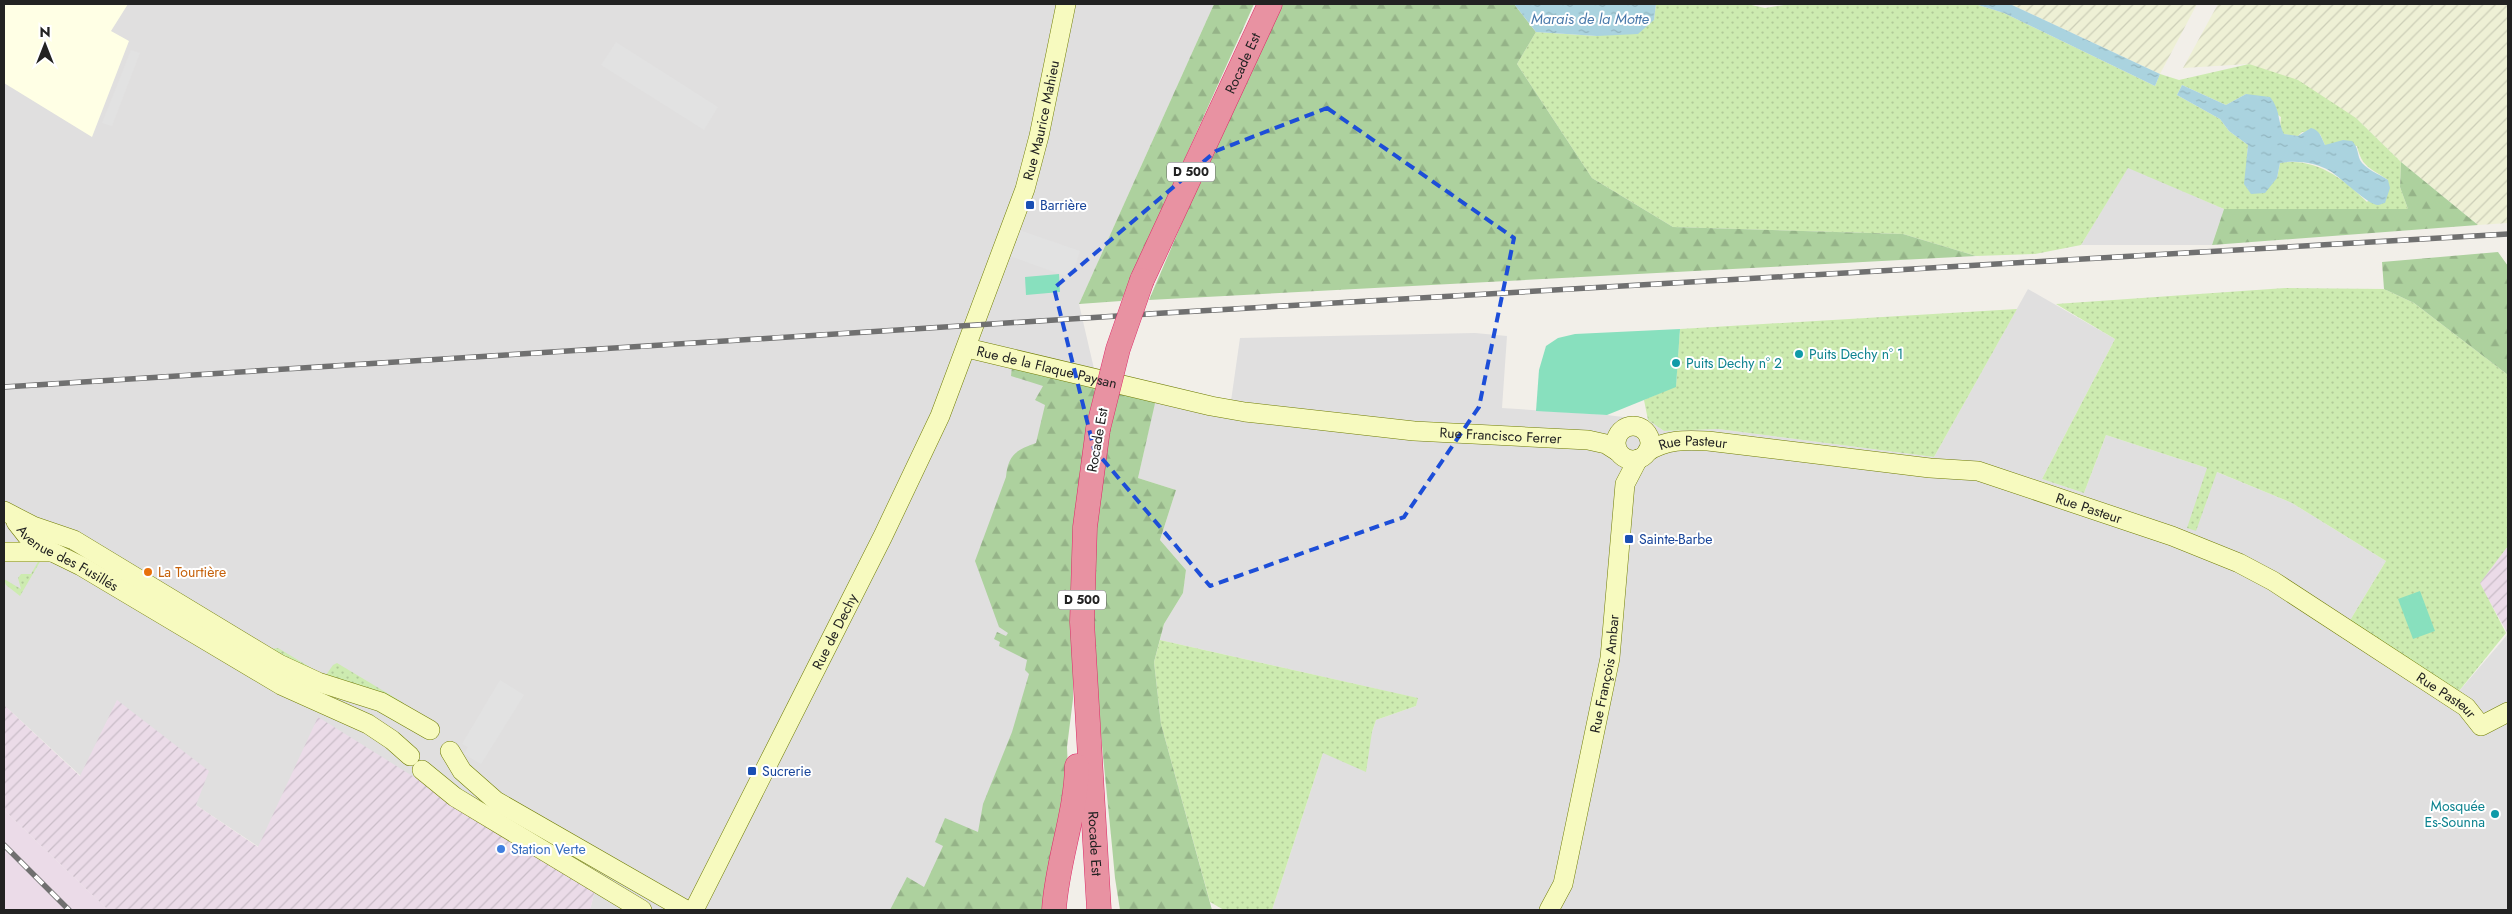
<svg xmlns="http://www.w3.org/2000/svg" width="2512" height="914" viewBox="0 0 2512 914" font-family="Jost,sans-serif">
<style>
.residential{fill:#e0dfdf}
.industrial{fill:url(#industrial-furrows)}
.education{fill:#ffffe5}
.railway{fill:#ebdbe8}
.farmland{fill:url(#farmland-furrows)}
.grass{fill:url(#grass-dots);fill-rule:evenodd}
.forest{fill:url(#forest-firs)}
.pitch{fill:#88e0be}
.parking{fill:#e2e2e2}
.water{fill:url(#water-ripples)}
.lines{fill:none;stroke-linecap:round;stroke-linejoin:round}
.secondary-casing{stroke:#707d05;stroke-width:20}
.highway-casing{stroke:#dc2a67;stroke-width:25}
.secondary{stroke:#f7fabf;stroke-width:19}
.highway{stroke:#e892a2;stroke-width:24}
.rail-casing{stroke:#707070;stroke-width:5.5}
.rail{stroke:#fff;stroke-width:4;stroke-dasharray:11;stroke-linecap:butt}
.highway-bridge-casing{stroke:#dc2a67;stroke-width:25;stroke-linecap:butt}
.highway-bridge{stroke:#e892a2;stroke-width:24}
.marked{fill:none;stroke:#1d4ed8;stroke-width:4;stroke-dasharray:10 6;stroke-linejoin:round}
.transit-dot{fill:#1a4fb4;stroke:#fff;stroke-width:2}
.culture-dot{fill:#0f9aa8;stroke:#fff;stroke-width:2}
.food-dot{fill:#e8710a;stroke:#fff;stroke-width:2}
.shop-dot{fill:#3f7fe0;stroke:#fff;stroke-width:2}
.labels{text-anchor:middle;stroke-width:4;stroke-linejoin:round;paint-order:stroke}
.shield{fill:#fff;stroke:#646464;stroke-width:1}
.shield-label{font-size:12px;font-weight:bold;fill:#222}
.street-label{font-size:14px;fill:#222;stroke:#fff}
.transit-label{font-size:14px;fill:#164399;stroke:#fff;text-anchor:start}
.culture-label{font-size:14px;fill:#0d838f;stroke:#fff;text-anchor:start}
.food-label{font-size:14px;fill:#c56008;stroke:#fff;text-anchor:start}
.shop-label{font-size:14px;fill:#366cbe;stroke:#fff;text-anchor:start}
.water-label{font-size:15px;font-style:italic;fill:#4a7aab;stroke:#fff}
</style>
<defs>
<pattern id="industrial-furrows" width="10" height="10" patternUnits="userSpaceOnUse" patternTransform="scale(1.25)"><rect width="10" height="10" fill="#ebdbe8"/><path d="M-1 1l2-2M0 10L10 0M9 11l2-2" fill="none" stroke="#c9bcc7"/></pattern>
<pattern id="farmland-furrows" width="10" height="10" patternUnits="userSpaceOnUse" patternTransform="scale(1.25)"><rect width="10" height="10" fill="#eef0d5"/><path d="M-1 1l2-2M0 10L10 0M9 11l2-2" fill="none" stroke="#ccceb7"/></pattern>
<pattern id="grass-dots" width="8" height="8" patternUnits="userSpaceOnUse" patternTransform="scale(1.25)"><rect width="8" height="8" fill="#cdebb0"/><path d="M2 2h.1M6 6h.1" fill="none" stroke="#b0c997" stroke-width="1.8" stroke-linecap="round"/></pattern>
<pattern id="forest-firs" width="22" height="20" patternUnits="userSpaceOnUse" patternTransform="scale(1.25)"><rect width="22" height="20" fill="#add19e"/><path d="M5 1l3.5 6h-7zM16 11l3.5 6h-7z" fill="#95b388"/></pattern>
<pattern id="water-ripples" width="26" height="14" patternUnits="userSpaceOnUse" patternTransform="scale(1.25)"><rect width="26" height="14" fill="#aad3df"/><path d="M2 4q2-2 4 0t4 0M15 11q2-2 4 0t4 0" fill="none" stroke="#92b5bf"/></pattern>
</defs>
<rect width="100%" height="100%" fill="#f2efe9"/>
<g class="residential">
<path d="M4,4h1210l-135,300 19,82 -54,524h-454l5,-20 -336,-43 -63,-42 -79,-104 -36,75 -77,-71z"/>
<path d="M2128,167l96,42 -12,36h-131z"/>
<path d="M2028,289l87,50 -73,140 42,14 22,-58 101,33 85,35 94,58 -37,61 111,68 48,-56v276h-1236l51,-157 49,-21 4,-12 40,-14 1,-8 -257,-58 4,-16 19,-31 3,-23 -26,-30 16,-50 -38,-12 21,-95 72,18 9,-63 235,-5 32,3 -5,72 105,7 41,5 16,11 54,-2 216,28z"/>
</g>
<g class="industrial">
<path d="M2508,546v88l-29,-51z"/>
<path d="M117,700l92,71 -13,34 62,42 60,-130 277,173 -5,20h-482l-104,-100v-105l76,71z"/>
</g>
<path class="education" d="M4,4h124l-17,27 18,10 -37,96 -88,-54z"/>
<path class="railway" d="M4,810l104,100h-102l-2,-3z"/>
<g class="farmland">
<path d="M2010,4h187l-37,70z"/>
<path d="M2218,4h290v219l-30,2 -77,-63 -45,-44 -107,-54 -66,4z"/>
</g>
<g class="grass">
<path d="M1656,4h91l18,4 25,-4h185l29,9 151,73 5,-12 19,6 70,-16 49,16 58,38 45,44 -1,25 8,22h-184l-96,-41 -47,77 -46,9 -59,2 -73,-22 -230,-7 -81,-49 -75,-114 19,-32 61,4 57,-16zM2182,85l44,20 20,-11 35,23 -1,11 3,6 15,2 4,-4 18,2 5,11 32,1c5,22 14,22 31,34l-21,22c-24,-24 -52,-45 -87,-39l-3,15 -30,-22 1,-11 -19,-14 -9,-12 -43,-24z"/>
<path d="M2285,288l99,1 30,14 94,72v171l-28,37 26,50 -47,58 -110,-69 37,-61 -94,-58 -75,-31 -21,59 -9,-3 20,-60 -101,-33 -22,58 -42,-14 73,-140 -59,-35z"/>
<path d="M2017,309l-83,148 -216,-28 -54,2 -16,-11 -4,-20 32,-14 4,-57z"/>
<path d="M39,560h2l-21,36 -14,-11 -2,-6 17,10 -3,-11 3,-4h10z"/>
<path d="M1160,640l258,58 -2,8 -40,14 -4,12 -6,40 -43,-19 -51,157h-48l-14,-8 -49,-178 -7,-62z"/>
<path d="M278,648l45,27h3l7,-10 4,-2 65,39 2,3 -34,-13v-4l-30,-8 -2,3 -67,-34z"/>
</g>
<g class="forest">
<path d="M1214,4h40l-133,297 -42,3z"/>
<path d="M1280,4h234l22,28 -19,32 75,114 81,49 230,7 73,22 -827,44 89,-208z"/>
<path d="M2401,162l77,63 -266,20 12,-36h184l-8,-22z"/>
<path d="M2498,252l10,14v109l-94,-72 -30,-14 -2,-27z"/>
<path d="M1012,366l86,20 -24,231 -1,82 -6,48 2,46 -21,117h-158l17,-33 17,10 19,-41 -8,-4 10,-24 33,14 5,-28 29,-72 17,-58 -4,-4 2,-10 -28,-14 1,-4 -6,-3 3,-7 9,4 2,-3 -9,-6 -24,-66 31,-84c2,-22 10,-27 30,-34l9,-38 -10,-5 8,-14 -32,-10z"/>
<path d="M1119,390l37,9 -18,79 38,12 -16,50 26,30 -3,23 -19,31 -10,38 7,62 51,186h-92l-5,-32c-10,-112 -26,-225 -21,-338 3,-50 14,-101 25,-150z"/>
</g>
<g class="pitch">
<path d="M1059,274l1,18 -34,3 -1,-18z"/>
<path d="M1680,329l-4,58 -69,28 -71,-4 3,-41 7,-24 12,-8 17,-4z"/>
<path d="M2420,591l15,40 -22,8 -15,-40z"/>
</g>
<g class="parking">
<path d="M616,42l102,65 -14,23 -103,-65z"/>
<path d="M131,50l9,3 -28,73 -10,-3z"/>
<path d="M1019,230l61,21 -9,27 -61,-22z"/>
<path d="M500,680l24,15 -43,69 -17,-10 4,-7 -6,-3z"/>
</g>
<g class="water">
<path d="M1514,4h142l-2,16 -16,14 -41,2 -61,-4z"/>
<path d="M1975,4h35l150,70 -5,12 -151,-73z"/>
<path d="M2182,85l44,20 20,-11 24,3c11,14 7,23 14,37l14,2 13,-8c9,2 10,9 14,17l18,-5 9,1c6,6 5,11 8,19 5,9 19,14 28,20l2,8 -5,15c-2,0 -5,2 -7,2 -10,0 -38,-28 -48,-34 -14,-9 -35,-11 -50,-8l-3,15 -12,15 -14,1 -7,-10 4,-39 -19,-14 -9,-12 -43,-24z"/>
</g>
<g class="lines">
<g class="secondary-casing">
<g id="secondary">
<path id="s1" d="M967,348l244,58 34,6 169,19 174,9 18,4 11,7"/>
<circle cx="1633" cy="443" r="17"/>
<path id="s2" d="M1647,452c19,-13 39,-12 61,-11l222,27 48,3 194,65 67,27 34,18 193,126 15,19 27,-14"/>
<path d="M4,511l29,15 41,14 205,124 39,18 63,20 49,28"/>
<path id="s3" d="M16,522l11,14 11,9 43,21 200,119 87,39 24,16 18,16"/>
<path d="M4,552h46"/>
<path d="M450,751l12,20 34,30 190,109"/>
<path d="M422,770l33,27 187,113"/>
<path id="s4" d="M694,910l189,-374 57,-120 85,-227 14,-53 27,-132"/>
<path id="s5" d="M1549,910l14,-26 47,-226 15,-174 13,-25"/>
</g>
</g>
<g class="highway-casing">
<g id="highway">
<path id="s6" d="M1142,280l128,-276"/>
<path id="s7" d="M1098,429l-13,98 -3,95 17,288"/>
<path d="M1054,910c3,-49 22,-95 23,-144"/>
</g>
</g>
<use href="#secondary" class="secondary"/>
<use href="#highway" class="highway"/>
<g class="rail-casing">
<g id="rail">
<path d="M4,387l1160,-74 1344,-79"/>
<path d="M4,845l65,65"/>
</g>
</g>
<use href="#rail" class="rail"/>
<g class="highway-bridge-casing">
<path id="highway-bridge" d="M1098,429l20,-80 24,-69"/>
</g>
<use href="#highway-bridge" class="highway-bridge"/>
</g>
<path class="marked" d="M1327,108l187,130 -35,169 -75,110 -194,69 -116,-137 -40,-161 162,-137z"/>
<g class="transit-dot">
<rect x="1025" y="200" width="10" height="10" rx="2.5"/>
<rect x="1624" y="534" width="10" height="10" rx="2.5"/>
<rect x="747" y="766" width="10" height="10" rx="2.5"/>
</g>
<g class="culture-dot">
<circle cx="1799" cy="354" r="5"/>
<circle cx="1676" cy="363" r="5"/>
<circle cx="2495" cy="814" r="5"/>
</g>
<circle class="food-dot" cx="148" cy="572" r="5"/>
<circle class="shop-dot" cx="501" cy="849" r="5"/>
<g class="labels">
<g class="shield">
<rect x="1167" y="162.5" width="48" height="19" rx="4"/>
<rect x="1058" y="590.5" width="48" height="19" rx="4"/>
</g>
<g class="shield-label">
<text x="1191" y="176">D 500</text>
<text x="1082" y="604">D 500</text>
</g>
<g class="street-label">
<text dy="5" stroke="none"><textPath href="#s6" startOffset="239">Rocade Est</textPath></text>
<text dy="5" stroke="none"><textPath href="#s4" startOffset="865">Rue Maurice Mahieu</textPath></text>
<text dy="5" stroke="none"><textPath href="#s1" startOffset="82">Rue de la Flaque Paysan</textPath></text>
<text dy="5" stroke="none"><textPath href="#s1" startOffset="542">Rue Francisco Ferrer</textPath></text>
<text transform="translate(1097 440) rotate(-80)" y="5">Rocade Est</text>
<text dy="5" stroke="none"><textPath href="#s2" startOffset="48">Rue Pasteur</textPath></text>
<text dy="5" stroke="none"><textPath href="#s2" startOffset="452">Rue Pasteur</textPath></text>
<text dy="5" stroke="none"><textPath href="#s3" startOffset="64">Avenue des Fusillés</textPath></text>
<text dy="5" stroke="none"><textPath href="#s4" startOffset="312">Rue de Dechy</textPath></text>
<text dy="5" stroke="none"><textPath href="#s5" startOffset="244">Rue François Ambar</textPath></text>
<text dy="5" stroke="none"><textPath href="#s2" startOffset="858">Rue Pasteur</textPath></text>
<text dy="5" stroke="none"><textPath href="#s7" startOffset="416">Rocade Est</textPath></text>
</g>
<g class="transit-label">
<text x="1040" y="210">Barrière</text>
<text x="1639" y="544">Sainte-Barbe</text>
<text x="762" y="776">Sucrerie</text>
</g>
<g class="culture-label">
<text x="1809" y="359">Puits Dechy n° 1</text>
<text x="1686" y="368">Puits Dechy n° 2</text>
<text x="2485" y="811" text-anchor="end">Mosquée<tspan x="2485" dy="16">Es-Sounna</tspan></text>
</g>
<g class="food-label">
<text x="158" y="577">La Tourtière</text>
</g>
<g class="shop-label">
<text x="511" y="854">Station Verte</text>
</g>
<g class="water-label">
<text x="1590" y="24">Marais de la Motte</text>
</g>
</g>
<rect width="2512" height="914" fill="none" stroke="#222222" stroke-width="10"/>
<g transform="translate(45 45)" stroke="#ffffff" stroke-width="4" paint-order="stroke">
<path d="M0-4L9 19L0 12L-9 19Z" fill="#222222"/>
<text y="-8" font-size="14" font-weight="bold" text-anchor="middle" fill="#222222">N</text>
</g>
</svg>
